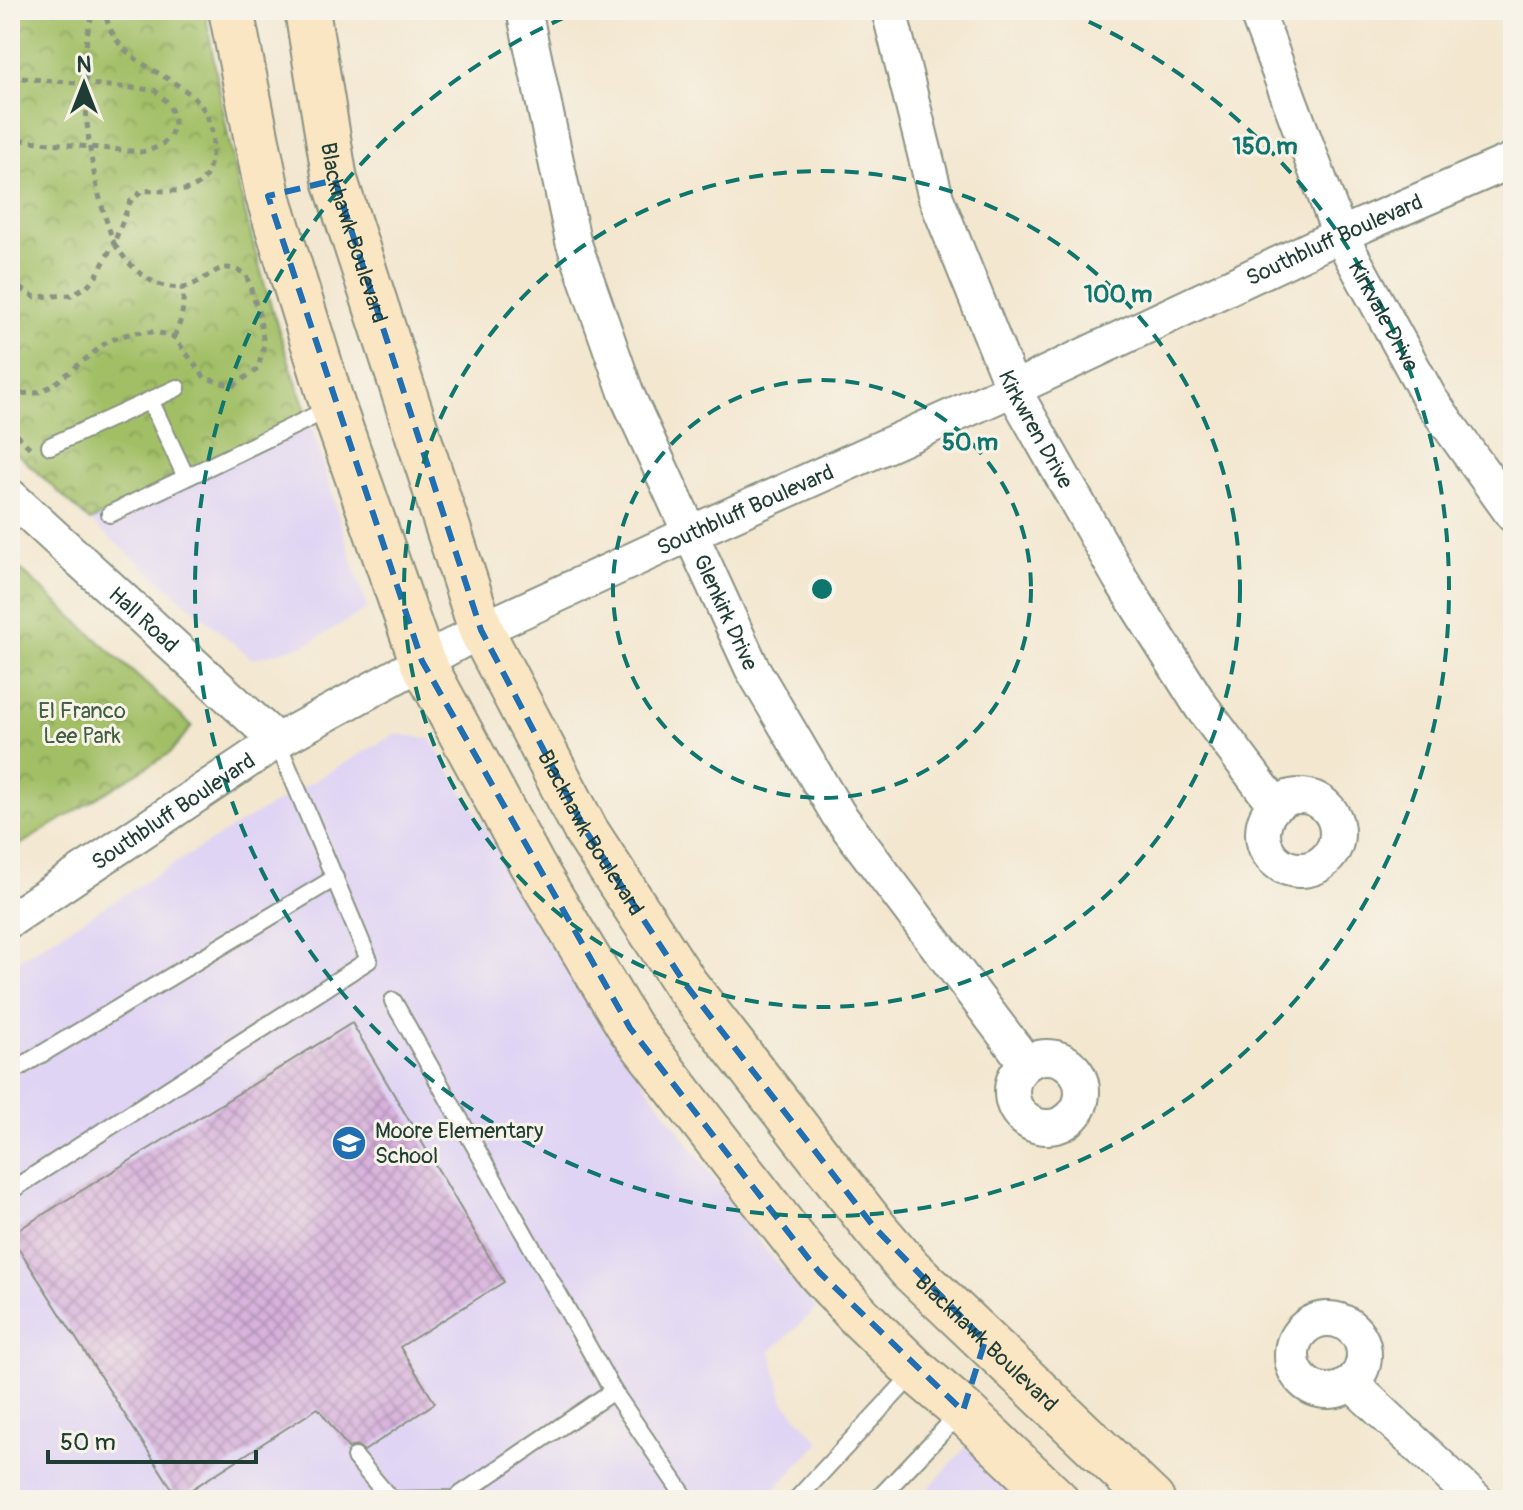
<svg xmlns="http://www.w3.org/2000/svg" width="1523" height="1510" viewBox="0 0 1523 1510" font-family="Pangolin,sans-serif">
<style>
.built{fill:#e0d4f4}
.park{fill:url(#park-crowns);stroke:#607e4d;stroke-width:2}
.building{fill:url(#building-cross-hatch)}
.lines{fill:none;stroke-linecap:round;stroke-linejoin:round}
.service-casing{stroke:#899282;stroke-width:20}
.minor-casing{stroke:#899282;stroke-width:38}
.secondary-casing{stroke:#899282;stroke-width:48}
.path{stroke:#899282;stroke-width:5;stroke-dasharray:6 6;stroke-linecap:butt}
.service{stroke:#fff;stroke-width:16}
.minor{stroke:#fff;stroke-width:34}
.secondary{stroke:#fbe6c4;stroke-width:44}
.marked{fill:none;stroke:#1f6fb2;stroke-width:6;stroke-dasharray:16 10;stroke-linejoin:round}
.ring{fill:none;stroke:#0f766e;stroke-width:4;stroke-dasharray:14 10}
.labels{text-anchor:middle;stroke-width:6;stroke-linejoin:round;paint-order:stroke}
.street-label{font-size:22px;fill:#1f3d34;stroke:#f7f3e8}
.park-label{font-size:22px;fill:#405e40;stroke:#f7f3e8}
.poi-label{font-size:22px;fill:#1f3d34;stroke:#f7f3e8;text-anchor:start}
.centre{fill:#0f766e;stroke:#f7f3e8;stroke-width:4}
.ring-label{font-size:24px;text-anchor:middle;font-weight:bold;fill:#0f766e;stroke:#f7f3e8;stroke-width:6;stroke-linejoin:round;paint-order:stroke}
</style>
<defs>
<pattern id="park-crowns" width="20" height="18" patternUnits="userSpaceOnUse" patternTransform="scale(2)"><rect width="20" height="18" fill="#a2bf66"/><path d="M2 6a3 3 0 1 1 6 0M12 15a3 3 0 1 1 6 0" fill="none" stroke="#839c55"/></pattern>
<pattern id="building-cross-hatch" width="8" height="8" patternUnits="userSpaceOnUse" patternTransform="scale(2)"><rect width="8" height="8" fill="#d8b1dd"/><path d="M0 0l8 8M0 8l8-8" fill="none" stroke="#af91b4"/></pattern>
</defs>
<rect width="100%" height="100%" fill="#f7f3e8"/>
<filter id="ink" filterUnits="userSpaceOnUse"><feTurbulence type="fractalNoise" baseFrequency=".0125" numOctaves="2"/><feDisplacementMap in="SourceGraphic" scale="16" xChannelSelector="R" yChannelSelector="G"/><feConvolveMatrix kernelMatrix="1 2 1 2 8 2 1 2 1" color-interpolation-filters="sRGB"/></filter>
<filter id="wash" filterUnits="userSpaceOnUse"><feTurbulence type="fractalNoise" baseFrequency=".006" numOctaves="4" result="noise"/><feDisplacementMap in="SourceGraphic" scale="32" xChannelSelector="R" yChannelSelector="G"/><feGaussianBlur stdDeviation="1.8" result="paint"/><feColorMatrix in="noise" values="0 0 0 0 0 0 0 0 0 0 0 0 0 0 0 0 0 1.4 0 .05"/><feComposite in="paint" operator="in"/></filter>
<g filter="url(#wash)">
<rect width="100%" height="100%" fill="#f3e7d0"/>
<g class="built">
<path d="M309,419l58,190 -60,35 -55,15 -162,-138z"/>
<path d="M395,734l36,5 181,299 152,210 53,60 -46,43 13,51 36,40 -56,58h-754v-535l222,-137z"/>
<path d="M967,1446l56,54h-105z"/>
</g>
<g class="park">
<path d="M10,10h195c14,80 28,161 50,240 15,57 34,113 54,169l-219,102 -80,-74z"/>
<path d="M10,560l182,166 -22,27 -160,98z"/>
</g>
<g id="blocks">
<path class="building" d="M352,1023l152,259 -104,65 35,56 -71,48 -6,-5 -10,2 -30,-40 -140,90 -168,-263z"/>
</g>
</g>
<g filter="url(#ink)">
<use href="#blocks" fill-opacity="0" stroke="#899282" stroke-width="2"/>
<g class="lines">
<g class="service-casing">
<g id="service">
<path d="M150,400l36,77"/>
<path d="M50,446l127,-58"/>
<path d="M110,514l223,-107"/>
<path d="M393,1001l220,390 74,109"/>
<path d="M10,1073l325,-195"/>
<path d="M10,1191l359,-231 -92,-219"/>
<path d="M355,1457l36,43 63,-1 159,-108"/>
<path d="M796,1500l119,-128"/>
<path d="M877,1500l84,-88"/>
</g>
</g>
<g class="minor-casing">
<g id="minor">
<path id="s1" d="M524,10l49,231 54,154 125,273 86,146 188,249"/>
<path id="s2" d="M889,10l47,188 77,191 107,189 81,128 74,99"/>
<path id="s3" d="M1256,10l84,225 90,164 83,116"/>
<path id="s4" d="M10,496l267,245"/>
<circle cx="1300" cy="833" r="37"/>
<path id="s5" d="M10,920l267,-179 204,-111 208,-96 324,-145 327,-154 173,-75"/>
<circle cx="1047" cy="1092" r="35"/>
<circle cx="1328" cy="1355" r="36"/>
<path d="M1351,1383l125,117"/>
</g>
</g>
<g class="secondary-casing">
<g id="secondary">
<path d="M231,10l37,186 65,211 89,254 110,204 98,163 189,244 40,44 57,55 47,40 93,89"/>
<path id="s6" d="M307,10l28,170 146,450 105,201 100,154 188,242 36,42 242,231"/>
</g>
</g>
<g class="path">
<path d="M10,77l144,13c31,22 25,57 -14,62l-130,-13"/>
<path d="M10,282l25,15 36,-2 16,-9 10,-11 17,-32c-21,-57 -30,-111 -28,-172 0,-21 -1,-42 9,-61"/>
<path d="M174,337c8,-17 11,-31 8,-50"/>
<path d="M10,394l26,-1 16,-7 56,-45 24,-8 24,-1 18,5 31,41 28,8 25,-17 6,-25 -5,-30 -13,-40c-27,-13 -28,-2 -50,9 -35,16 -66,-14 -82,-40l16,-41 12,-11c32,-2 62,9 69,-31 17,-92 -96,-74 -106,-150"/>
<path d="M10,425l6,9 14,14"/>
</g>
<use href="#service" class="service"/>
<use href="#minor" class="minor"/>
<use href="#secondary" class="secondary"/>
</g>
</g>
<path class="marked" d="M335,180l146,450 105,201 100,154 188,242 111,114 -22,70 -144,-139 -189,-244 -208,-367 -154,-465z"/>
<g class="ring">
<circle cx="822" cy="589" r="209"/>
<circle cx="822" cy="589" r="418"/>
<path d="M1067 12A627 627 0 1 1 577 12"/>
</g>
<defs>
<g id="school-disc" transform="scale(1.8)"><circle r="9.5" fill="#1f6fb2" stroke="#f7f3e8"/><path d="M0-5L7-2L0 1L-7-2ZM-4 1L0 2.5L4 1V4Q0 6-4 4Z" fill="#fff"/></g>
</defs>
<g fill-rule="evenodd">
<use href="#school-disc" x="349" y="1143"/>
</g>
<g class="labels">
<g class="street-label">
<text dy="8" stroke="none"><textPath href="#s6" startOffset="228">Blackhawk Boulevard</textPath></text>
<text dy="8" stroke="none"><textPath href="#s5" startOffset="1492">Southbluff Boulevard</textPath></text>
<text dy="8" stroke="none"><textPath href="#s3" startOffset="332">Kirkvale Drive</textPath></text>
<text dy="8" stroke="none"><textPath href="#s2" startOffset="446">Kirkwren Drive</textPath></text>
<text dy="8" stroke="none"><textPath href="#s5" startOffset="844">Southbluff Boulevard</textPath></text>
<text dy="8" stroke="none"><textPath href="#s1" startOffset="638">Glenkirk Drive</textPath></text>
<text dy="8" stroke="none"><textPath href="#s4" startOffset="182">Hall Road</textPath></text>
<text dy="8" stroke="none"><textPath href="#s5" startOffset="196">Southbluff Boulevard</textPath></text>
<text dy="8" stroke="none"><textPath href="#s6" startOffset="876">Blackhawk Boulevard</textPath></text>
<text dy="8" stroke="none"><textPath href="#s6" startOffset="1524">Blackhawk Boulevard</textPath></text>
</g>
<g class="park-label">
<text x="82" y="718">El Franco<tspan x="82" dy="25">Lee Park</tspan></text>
</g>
<g class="poi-label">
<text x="375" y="1138">Moore Elementary<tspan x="375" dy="25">School</tspan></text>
</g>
</g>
<circle cx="822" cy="589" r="12" class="centre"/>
<g class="ring-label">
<text x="1265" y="154">150 m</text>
<text x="1118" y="302">100 m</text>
<text x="970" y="450">50 m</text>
</g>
<rect width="1523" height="1510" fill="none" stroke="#f7f3e8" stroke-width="40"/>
<g transform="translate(84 84)" stroke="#f7f3e8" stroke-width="6" paint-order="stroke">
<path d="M0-6L14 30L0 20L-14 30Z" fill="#1f3d34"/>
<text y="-12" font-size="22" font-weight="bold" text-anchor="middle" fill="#1f3d34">N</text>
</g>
<path d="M48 1450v12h208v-12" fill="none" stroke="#1f3d34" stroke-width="4"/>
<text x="60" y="1450" font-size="24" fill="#1f3d34" stroke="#f7f3e8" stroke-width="6" paint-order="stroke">50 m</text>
</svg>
